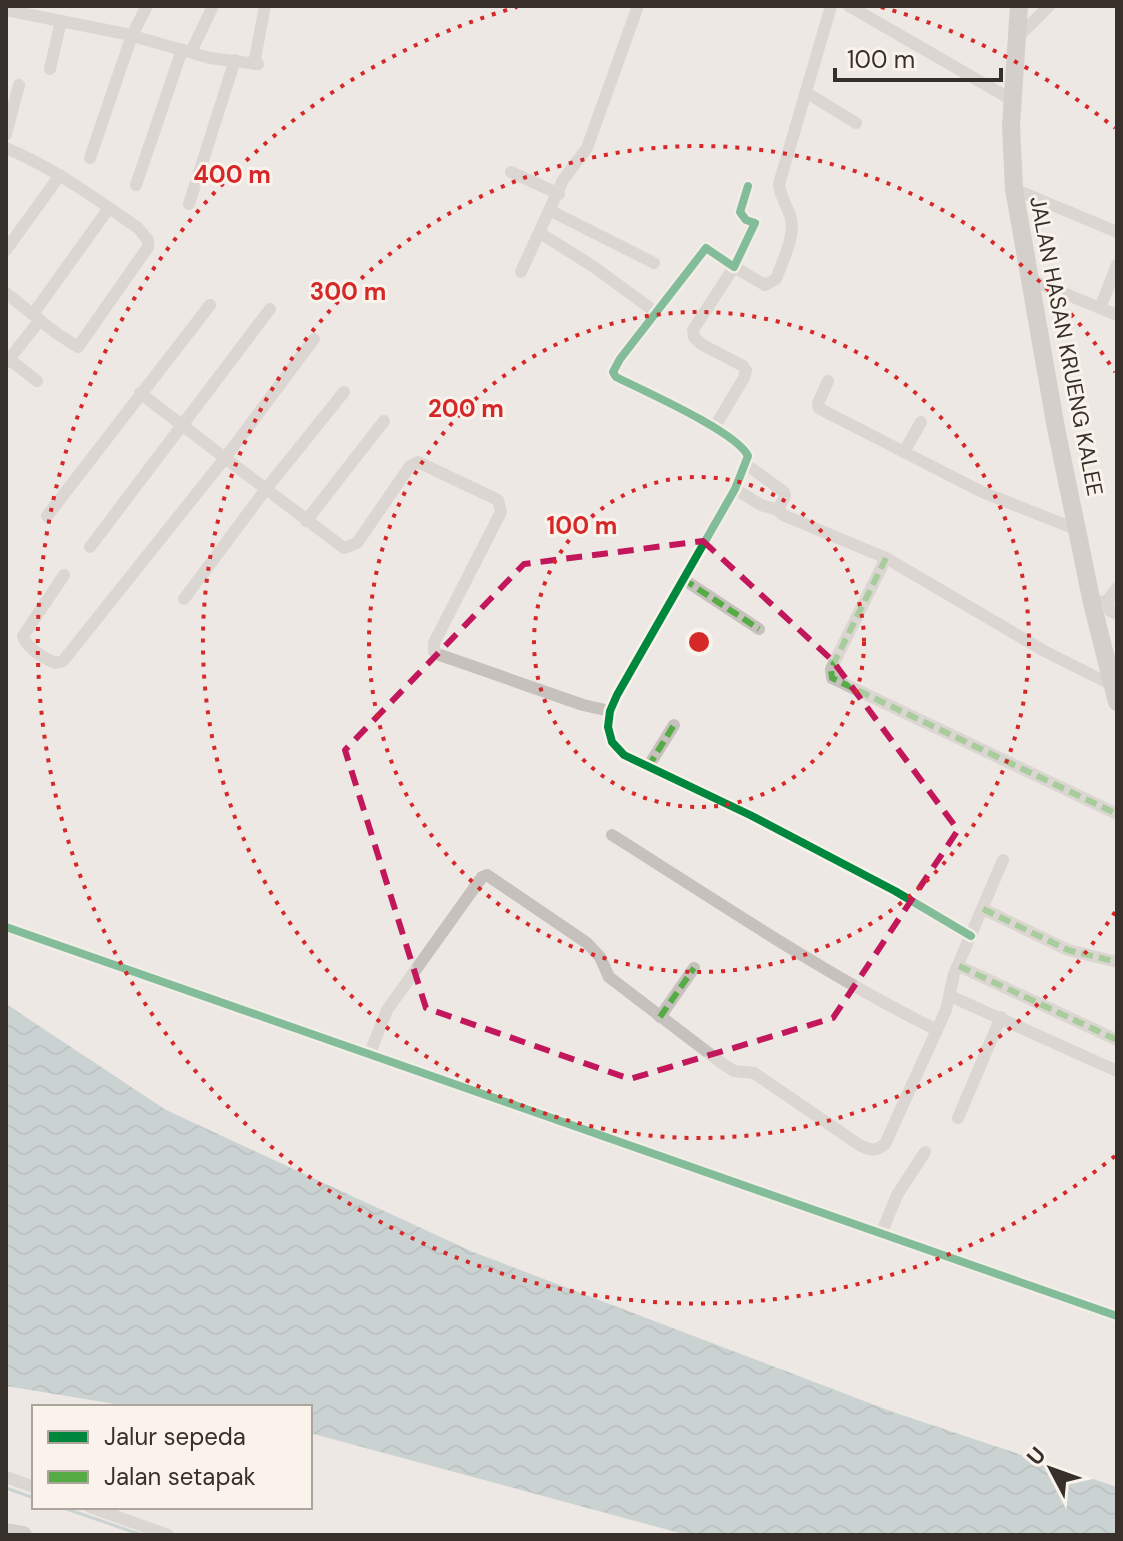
<svg xmlns="http://www.w3.org/2000/svg" width="1123" height="1541" viewBox="0 0 1123 1541" font-family="'DM Sans',sans-serif">
<style>
.water{fill:url(#water-waves)}
.lines{fill:none;stroke-linecap:round;stroke-linejoin:round}
.stream{stroke:#a1bbbc;stroke-width:3}
.street{stroke:#c6c1bc;stroke-width:12}
.secondary{stroke:#b7b1ac;stroke-width:18}
.quiet{stroke:#55ab44;stroke-width:6;stroke-dasharray:12 6;stroke-linecap:butt}
.cycleway-casing{stroke:#f9f3eb;stroke-width:13}
.cycleway{stroke:#00873e;stroke-width:8}
.marked{fill:none;stroke:#c2185b;stroke-width:6;stroke-dasharray:16 10;stroke-linejoin:round}
.ring{fill:none;stroke:#d62828;stroke-width:4;stroke-dasharray:4 8}
.labels{text-anchor:middle;stroke-width:6;stroke-linejoin:round;paint-order:stroke}
.street-label{font-size:22px;fill:#372f2a;stroke:#f9f3eb}
.centre{fill:#d62828;stroke:#f9f3eb;stroke-width:4}
.ring-label{font-size:24px;text-anchor:middle;font-weight:bold;fill:#d62828;stroke:#f9f3eb;stroke-width:6;stroke-linejoin:round;paint-order:stroke}
</style>
<defs>
<pattern id="water-waves" width="16" height="10" patternUnits="userSpaceOnUse" patternTransform="scale(2)"><rect width="16" height="10" fill="#a1bbbc"/><path d="M0 5q4-4 8 0t8 0" fill="none" stroke="#849899"/></pattern>
</defs>
<rect width="100%" height="100%" fill="#ede8e3"/>
<path class="water" d="M6,1004l160,106 307,142 420,160 224,75v48h-430l-377,-102v-26h-177l-127,-21z"/>
<g class="lines">
<g class="stream">
<path d="M6,1488l28,10"/>
<path d="M61,1507l81,28"/>
</g>
<g class="street">
<path d="M849,6l165,95"/>
<path d="M6,10l120,24 84,24 48,6"/>
<path d="M1018,37l31,-31"/>
<path d="M191,52l22,-46"/>
<path d="M254,64l11,-58"/>
<path d="M50,69l11,-48"/>
<path d="M807,93l49,30"/>
<path d="M6,134l13,-49"/>
<path d="M6,148c48,20 89,50 132,80l10,12v7l-70,100 -22,-14 -50,-40"/>
<path d="M90,158l42,-123 15,-29"/>
<path d="M511,172l48,22"/>
<path d="M136,185l46,-135"/>
<path d="M748,186l-8,26 6,8 9,3 -21,44 -28,-19 -86,111 -7,13 3,5c28,14 121,55 132,79l-13,33 -118,206 -7,16 -2,16 4,15 12,13 126,60 145,76 76,45"/>
<path d="M1014,189l103,43"/>
<path d="M189,204l46,-144"/>
<path d="M551,211l103,52"/>
<path d="M540,233l54,34 56,41"/>
<path d="M6,250l54,-75"/>
<path d="M521,272l42,-92 24,-32 51,-142"/>
<path d="M1029,279l88,36"/>
<path d="M1100,308l17,-43"/>
<path d="M33,314l76,-106"/>
<path d="M314,339l-89,119 119,90 13,-5 53,-77 8,-4 80,38 3,12 -67,131v8l6,4 143,50 27,6"/>
<path d="M9,359l28,22"/>
<path d="M6,363l34,-43"/>
<path d="M828,381l-10,22 1,5 9,5 154,79 96,38"/>
<path d="M714,428l30,-50 2,-8 -3,-4 -42,-22 -7,-7 -1,-7 41,-63 31,18 11,-6c6,-18 21,-44 14,-64 -4,-11 -10,-19 -11,-31l52,-178"/>
<path d="M904,452l17,-30"/>
<path d="M747,465l37,27 1,4 -7,14 5,5 103,43 160,94 68,34"/>
<path d="M735,489l26,16 17,5"/>
<path d="M47,516l163,-211"/>
<path d="M306,521l78,-100"/>
<path d="M90,547l180,-238"/>
<path d="M886,558l-55,111 1,9 285,136"/>
<path d="M64,575l-41,61c4,12 20,22 32,27l8,-2 162,-203 -85,-65"/>
<path d="M683,579l76,50"/>
<path d="M184,599l82,-110 78,-97"/>
<path d="M1107,601l3,10 7,3"/>
<path d="M1092,603l15,-2 10,-13"/>
<path d="M648,767l26,-42"/>
<path d="M612,835c105,66 215,141 325,195"/>
<path d="M983,909l85,41 49,12"/>
<path d="M6,927l1111,389"/>
<path d="M959,966l158,74"/>
<path d="M950,996l167,75"/>
<path d="M660,1017l34,-49"/>
<path d="M370,1053l17,-43 95,-133 5,-2 100,68 13,14 9,20 114,87 11,7 20,2 107,73c11,5 15,5 24,-2l61,-134 8,-36 49,-114"/>
<path d="M958,1118l43,-101"/>
<path d="M881,1234l16,-39 28,-43"/>
<path d="M6,1477l28,10"/>
<path d="M90,1507l78,28"/>
</g>
<g class="secondary">
<path d="M1019,6l-8,120 3,63 42,239 36,175 25,99"/>
<path d="M6,1532l17,3"/>
</g>
<g class="quiet">
<path d="M886,558l-55,111 1,9 285,136"/>
<path d="M683,579l76,50"/>
<path d="M648,767l26,-42"/>
<path d="M983,909l85,41 49,12"/>
<path d="M959,966l158,74"/>
<path d="M660,1017l34,-49"/>
</g>
<g class="cycleway-casing">
<g id="cycleway">
<path d="M748,186l-8,26 6,8 9,3 -21,44 -28,-19 -86,111 -7,13 3,5c28,14 121,55 132,79l-13,33 -118,206 -7,16 -2,16 4,15 12,13 126,60 145,76 76,45"/>
<path d="M6,927l1111,389"/>
</g>
</g>
<use href="#cycleway" class="cycleway"/>
</g>
<path d="M0 0H1123V1541H0ZM703,541l129,119 126,170 -125,188 -203,61 -204,-71 -81,-258 179,-186z" fill="#ede8e3" fill-opacity=".55" fill-rule="evenodd"/>
<path class="marked" d="M703,541l129,119 126,170 -125,188 -203,61 -204,-71 -81,-258 179,-186z"/>
<g class="ring">
<circle cx="699" cy="642" r="165"/>
<circle cx="699" cy="642" r="330"/>
<path d="M1115 912A496 496 0 1 1 1115 372"/>
<path d="M1115 1156A661 661 0 1 1 517 7M881 7A661 661 0 0 1 1115 128"/>
</g>
<g class="labels">
<g class="street-label">
<text transform="translate(1067 346) rotate(79)" y="8">JALAN HASAN KRUENG KALEE</text>
</g>
</g>
<circle cx="699" cy="642" r="12" class="centre"/>
<g class="ring-label">
<text x="232" y="183">400 m</text>
<text x="348" y="300">300 m</text>
<text x="466" y="417">200 m</text>
<text x="582" y="534">100 m</text>
</g>
<rect width="1123" height="1541" fill="none" stroke="#372f2a" stroke-width="16"/>
<rect x="32" y="1405" width="280" height="104" fill="#f9f3eb" stroke="#aba59e" stroke-width="2"/>
<rect x="48" y="1431" width="40" height="12" fill="#00873e" stroke="#aba59e" stroke-width="2"/>
<text x="104" y="1445" font-size="24" fill="#372f2a">Jalur sepeda</text>
<rect x="48" y="1471" width="40" height="12" fill="#55ab44" stroke="#aba59e" stroke-width="2"/>
<text x="104" y="1485" font-size="24" fill="#372f2a">Jalan setapak</text>
<g transform="translate(1051 1469) rotate(311)" stroke="#f9f3eb" stroke-width="6" paint-order="stroke">
<path d="M0-6L14 30L0 20L-14 30Z" fill="#372f2a"/>
<text y="-12" font-size="22" font-weight="bold" text-anchor="middle" fill="#372f2a">U</text>
</g>
<path d="M835 68v12h166v-12" fill="none" stroke="#372f2a" stroke-width="4"/>
<text x="847" y="68" font-size="24" fill="#372f2a" stroke="#f9f3eb" stroke-width="6" paint-order="stroke">100 m</text>
</svg>
